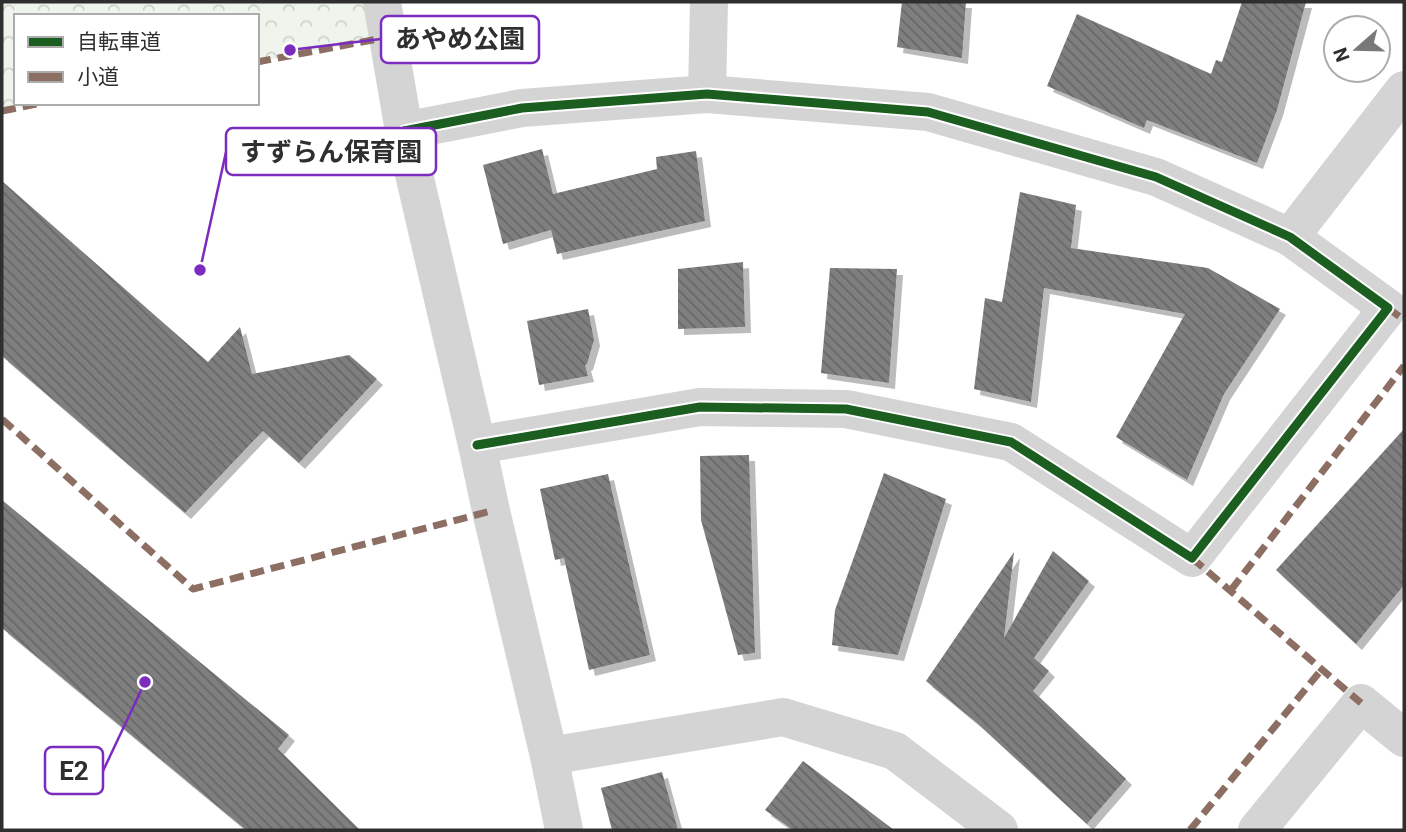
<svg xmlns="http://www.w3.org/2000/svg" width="1406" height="832" viewBox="0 0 1406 832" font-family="Roboto,'Noto Sans JP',sans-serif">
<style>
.park{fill:url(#park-crowns)}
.building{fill:url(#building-back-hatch);filter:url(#shadow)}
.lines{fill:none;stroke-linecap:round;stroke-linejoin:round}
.minor{stroke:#d4d4d4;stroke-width:38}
.quiet{stroke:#8d6e63;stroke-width:7;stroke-dasharray:14 7;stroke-linecap:butt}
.cycleway-casing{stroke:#fff;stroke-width:13}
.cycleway{stroke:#1b5e20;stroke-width:9}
.leader{fill:none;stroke:#7b2cbf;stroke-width:2.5}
.callout-dot{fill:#7b2cbf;stroke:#fff;stroke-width:2.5}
.callout{fill:#fff;stroke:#7b2cbf;stroke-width:2.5}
.callout-label{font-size:26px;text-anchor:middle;font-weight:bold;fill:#2f2f2f}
</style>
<defs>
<pattern id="park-crowns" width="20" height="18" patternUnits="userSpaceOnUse" patternTransform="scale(1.75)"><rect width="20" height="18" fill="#eff5ec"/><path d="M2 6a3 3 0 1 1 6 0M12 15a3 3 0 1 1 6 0" fill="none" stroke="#cdd2cb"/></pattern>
<pattern id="building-back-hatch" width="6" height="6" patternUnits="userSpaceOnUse" patternTransform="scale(1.75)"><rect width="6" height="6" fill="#7f7f7f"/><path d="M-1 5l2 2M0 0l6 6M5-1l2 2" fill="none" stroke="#686868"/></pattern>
<filter id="shadow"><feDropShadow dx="6" dy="6" stdDeviation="0" flood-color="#0004"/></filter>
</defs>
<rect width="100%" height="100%" fill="#fff"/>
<path class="park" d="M2,2h380l6,35 -131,25v-46h-241v87h26l-40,8z"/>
<g class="building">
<path d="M902,2h64l-4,56 -65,-11z"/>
<path d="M1242,2h64l-29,108 -20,53 -110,-43 -3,8 -97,-42 30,-72 134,60 5,-14 6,2z"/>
<path d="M542,149l11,45 104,-25 -1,-12 40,-6 9,70 -148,33 -6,-24 -48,14 -20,-79z"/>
<path d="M2,181l206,181 32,-35 12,47 97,-19 28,24 -78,84 -36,-32 -78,82 -183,-157z"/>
<path d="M1020,192l56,13 -5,43 137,20 72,41 -56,85 -37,86 -71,-43 69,-123 -141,-26 -13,114 -57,-13 11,-91 17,4z"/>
<path d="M743,262l2,65 -67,2v-60z"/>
<path d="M830,268l67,1 -8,114 -68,-10z"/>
<path d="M588,309l6,31 -7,24 -2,1 3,11 -49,9 -12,-64z"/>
<path d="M1404,429v156l-48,59 -80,-74z"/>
<path d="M749,455l6,198 -17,2 -37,-135 -1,-64z"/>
<path d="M884,473l62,26 -48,156 -66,-10 3,-35z"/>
<path d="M608,474l42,181 -61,15 -25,-112 -9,2 -15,-71z"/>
<path d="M2,500l287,235 -11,14 82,81h-114l-244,-202z"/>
<path d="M1053,551l36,30 -55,77 15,13 -16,20 93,88 -39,45 -110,-101 -51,-42 88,-129 -10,86z"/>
<path d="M803,761l91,69h-101l-28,-20z"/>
<path d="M662,772l16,58h-66l-11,-42z"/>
</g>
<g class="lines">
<g class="minor">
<path d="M382,2l22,129 73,314 14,66 58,245 15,74"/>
<path d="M707,94l2,-92"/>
<path d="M404,131l118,-23 185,-14 221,18 228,65 134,60 98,71 -196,250 -181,-116 -165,-33 -146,-2 -223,38"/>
<path d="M1290,237l114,-147"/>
<path d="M549,756l234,-39 112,34 104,79"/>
<path d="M1257,830l104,-127 43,35"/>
</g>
<g class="quiet">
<path d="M257,62l131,-25"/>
<path d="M2,111l40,-8"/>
<path d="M1388,308l16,12"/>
<path d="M2,419l191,170 298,-78"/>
<path d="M1192,558l169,145"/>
<path d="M1231,590l173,-224"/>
<path d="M1190,830l132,-161"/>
</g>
<g class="cycleway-casing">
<path id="cycleway" d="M404,131l118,-23 185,-14 221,18 228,65 134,60 98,71 -196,250 -181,-116 -165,-33 -146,-2 -223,38"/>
</g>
<use href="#cycleway" class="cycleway"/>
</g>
<path class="leader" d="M290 50L381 39M200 270L226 152M145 682L103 771"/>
<g class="callout-dot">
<circle cx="290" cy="50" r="7"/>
<circle cx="200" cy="270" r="7"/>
<circle cx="145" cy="682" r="7"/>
</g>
<g class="callout">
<rect x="381" y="16" width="158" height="47" rx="7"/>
<rect x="226" y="128" width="210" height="47" rx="7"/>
<rect x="45" y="747" width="58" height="47" rx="7"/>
</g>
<g class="callout-label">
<text x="460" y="48">あやめ公園</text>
<text x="331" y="161">すずらん保育園</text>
<text x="74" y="780">E2</text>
</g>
<rect width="1406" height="832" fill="none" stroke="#2f2f2f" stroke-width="7"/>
<rect x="14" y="14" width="245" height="91" fill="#ffffff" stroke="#acacac" stroke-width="2"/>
<rect x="28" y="37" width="35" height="10" fill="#1b5e20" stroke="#acacac" stroke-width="2"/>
<text x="77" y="49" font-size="21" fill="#2f2f2f">自転車道</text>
<rect x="28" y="72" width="35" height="10" fill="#8d6e63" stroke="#acacac" stroke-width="2"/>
<text x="77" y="84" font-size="21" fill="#2f2f2f">小道</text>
<g transform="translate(1357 49) rotate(250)"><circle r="33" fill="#ffffff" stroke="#acacac" stroke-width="2"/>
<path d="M0-5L12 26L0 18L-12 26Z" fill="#787878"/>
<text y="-10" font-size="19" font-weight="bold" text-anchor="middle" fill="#2f2f2f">N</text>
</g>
</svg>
